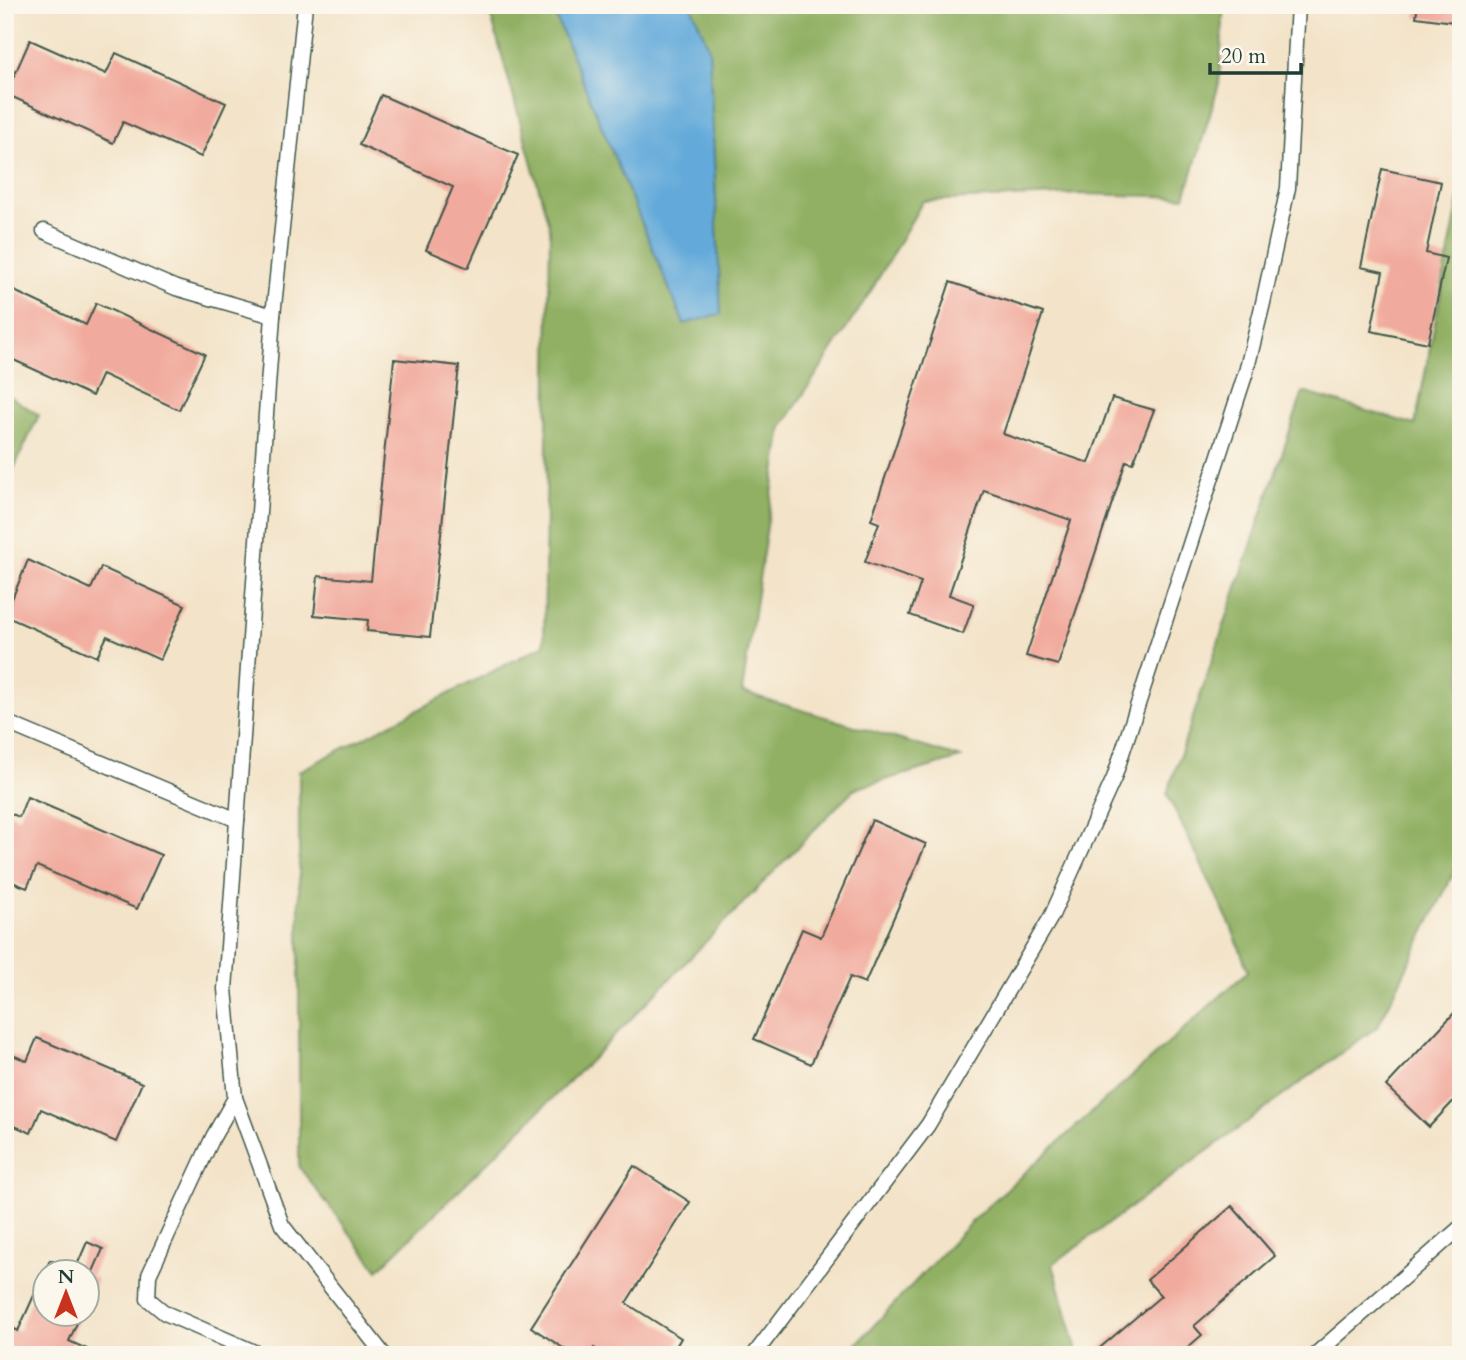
<svg xmlns="http://www.w3.org/2000/svg" width="1466" height="1360" viewBox="0 0 1466 1360" font-family="Cardo,serif">
<style>
.forest{fill:#91b063;stroke:#58764c;stroke-width:2}
.water{fill:#64aada;stroke:#427487;stroke-width:2}
.building{fill:#f1ab9e}
.lines{fill:none;stroke-linecap:round;stroke-linejoin:round}
.lane-casing{stroke:#3f564a;stroke-width:17}
.lane{stroke:#fff;stroke-width:14}
</style>
<rect width="100%" height="100%" fill="#fbf7ec"/>
<filter id="ink" filterUnits="userSpaceOnUse"><feTurbulence type="fractalNoise" baseFrequency=".0143" numOctaves="2"/><feDisplacementMap in="SourceGraphic" scale="14" xChannelSelector="R" yChannelSelector="G"/><feConvolveMatrix kernelMatrix="1 2 1 2 8 2 1 2 1" color-interpolation-filters="sRGB"/></filter>
<filter id="wash" filterUnits="userSpaceOnUse"><feTurbulence type="fractalNoise" baseFrequency=".00686" numOctaves="4" result="noise"/><feDisplacementMap in="SourceGraphic" scale="28" xChannelSelector="R" yChannelSelector="G"/><feGaussianBlur stdDeviation="1.57" result="paint"/><feColorMatrix in="noise" values="0 0 0 0 0 0 0 0 0 0 0 0 0 0 0 0 0 1.4 0 .05"/><feComposite in="paint" operator="in"/></filter>
<g filter="url(#wash)">
<rect width="100%" height="100%" fill="#f3e3c8"/>
<g class="forest">
<path d="M488,5h63l133,319 37,-10 -12,-266 -18,-43h533l-5,79 -34,113 -103,-3 -159,7 -52,90 -89,136 -40,265 219,66 -107,31 -264,272 -212,209 -79,-103v-396l245,-126 6,-416z"/>
<path d="M1461,190v668l-83,168 -325,238 25,91h-232l132,-140 270,-244 -17,-45 -64,-132 136,-402 112,33z"/>
<path d="M5,393l34,22 -34,72z"/>
</g>
<path class="water" d="M551,5h140l18,43 12,266 -37,10z"/>
<g id="blocks">
<g class="building">
<path d="M1418,5h43v18l-45,-6z"/>
<path d="M30,40l76,34 10,-21 110,50 -25,54 -78,-35 -10,21 -107,-49z"/>
<path d="M381,95l137,60 -50,113 -42,-18 27,-63 -94,-42z"/>
<path d="M1382,169l59,13 -15,71 20,5 -18,85 -57,-12 12,-59 -22,-5z"/>
<path d="M950,282l93,31 -40,121 86,29 23,-65 42,12 -21,53 -7,-2 -68,204 -32,-9 45,-136 -87,-30 -35,105 25,9 -11,30 -53,-19 11,-33 -56,-20 14,-39 -8,-3z"/>
<path d="M8,288l78,37 10,-22 109,51 -26,56 -77,-36 -10,22 -87,-40z"/>
<path d="M394,359l65,7 -29,271 -63,-6 1,-11 -54,-5 4,-39 53,5z"/>
<path d="M28,560l63,29 10,-22 84,38 -25,55 -53,-24 -10,21 -92,-41z"/>
<path d="M27,797l134,58 -24,54 -100,-43 -10,22 -22,-9v-68l14,6z"/>
<path d="M872,820l54,24 -61,139 -15,-6 -39,87 -57,-25 48,-110 19,8z"/>
<path d="M1455,1012l6,6v75l-32,34 -43,-41z"/>
<path d="M37,1038l105,45 -26,59 -75,-33 -10,24 -26,-11v-70l22,9z"/>
<path d="M634,1166l56,36 -64,101 55,35 -10,17h-67l-10,-7 -4,7h-16l-43,-28z"/>
<path d="M1232,1206l43,50 -81,70 8,9 -23,20h-82l-2,-3 66,-56 -14,-16z"/>
<path d="M87,1242l16,7 -12,27 6,3 -9,21v-28h-42v42h35l-12,27 31,14h-95l2,-30 11,6 32,-71 25,10z"/>
</g>
</g>
</g>
<g filter="url(#ink)">
<use href="#blocks" fill-opacity="0" stroke="#3f564a" stroke-width="2"/>
<g class="lines">
<g class="lane-casing">
<g id="lane">
<path d="M305,5l-32,311 -48,673 10,109 47,127 102,130"/>
<path d="M44,231l132,57 97,28"/>
<path d="M5,722l232,98"/>
<path d="M235,1098l-22,39 -64,138 -1,24 17,14 96,42"/>
<path d="M754,1355l174,-230 123,-208 63,-139 132,-406 17,-69 25,-115 10,-183"/>
<path d="M1315,1355l146,-128"/>
</g>
</g>
<use href="#lane" class="lane"/>
</g>
</g>
<rect width="1466" height="1360" fill="none" stroke="#fbf7ec" stroke-width="28"/>
<g transform="translate(66 1293)"><circle r="33" fill="#fbf7ec" stroke="#a3ada2" stroke-width="2"/>
<path d="M0-5L12 26L0 18L-12 26Z" fill="#c8321e"/>
<text y="-10" font-size="19" font-weight="bold" text-anchor="middle" fill="#1f3d34">N</text>
</g>
<path d="M1210 63v10h91v-10" fill="none" stroke="#1f3d34" stroke-width="3.5"/>
<text x="1221" y="63" font-size="21" fill="#1f3d34" stroke="#fbf7ec" stroke-width="5" paint-order="stroke">20 m</text>
</svg>
